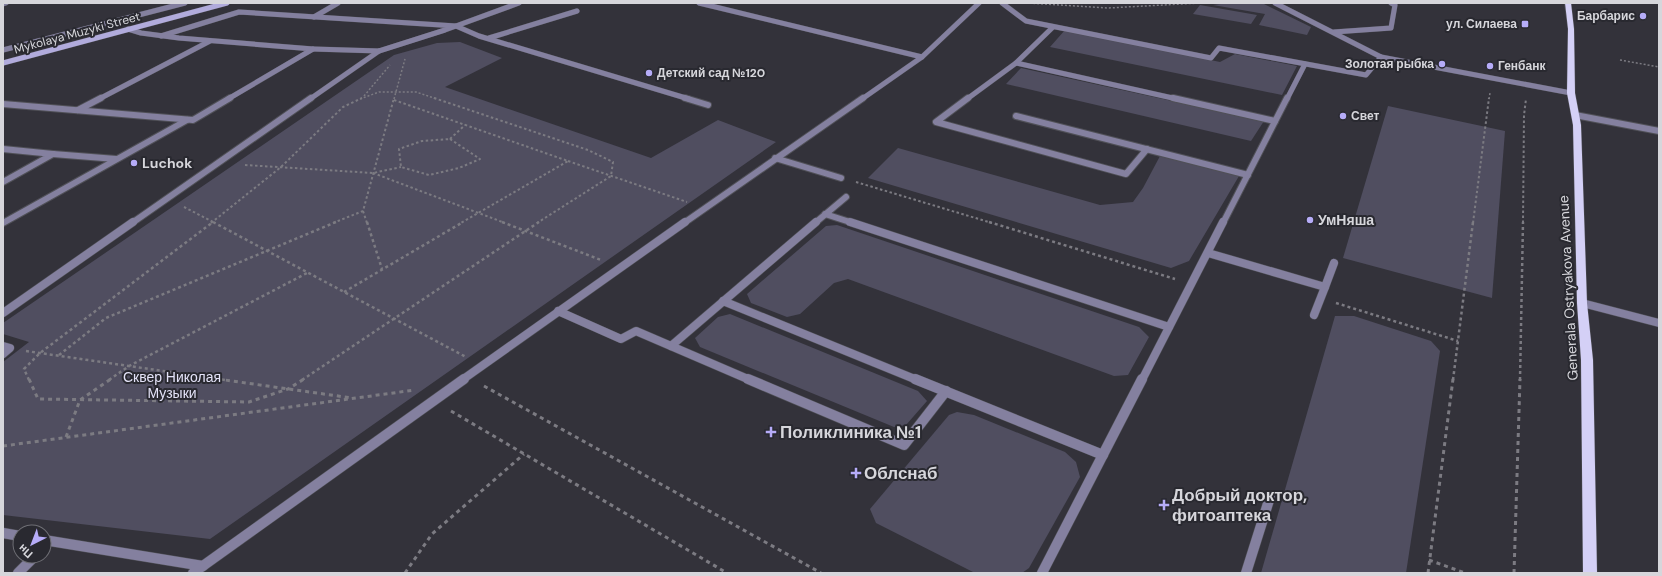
<svg xmlns="http://www.w3.org/2000/svg" width="1662" height="576" viewBox="0 0 1662 576" font-family="'DM Sans',sans-serif">
<style>
.green{fill:#504e60}
.lines{fill:none;stroke-linecap:round;stroke-linejoin:round}
.service-far3-casing{stroke:#505057;stroke-width:5.5}
.service-far2-casing{stroke:#505057;stroke-width:8}
.service-far1-casing{stroke:#505057;stroke-width:9}
.service-casing{stroke:#505057;stroke-width:11}
.minor-casing{stroke:#505057;stroke-width:5.5}
.secondary-casing{stroke:#505057;stroke-width:5.5}
.primary-casing{stroke:#505057;stroke-width:1}
.path-far3{stroke:#7c7b82;stroke-width:1.5;stroke-dasharray:2 2;stroke-linecap:butt}
.path-far2{stroke:#7c7b82;stroke-width:2;stroke-dasharray:2.5 2.5;stroke-linecap:butt}
.path-far1{stroke:#7c7b82;stroke-width:2.5;stroke-dasharray:3 3;stroke-linecap:butt}
.path{stroke:#7c7b82;stroke-width:3;stroke-dasharray:4 4;stroke-linecap:butt}
.service-far3{stroke:#84809f;stroke-width:5}
.service-far2{stroke:#84809f;stroke-width:6}
.service-far1{stroke:#84809f;stroke-width:8}
.service{stroke:#84809f;stroke-width:10}
.minor{stroke:#84809f;stroke-width:5}
.secondary{stroke:#b1abdc;stroke-width:5}
.primary{fill:#d4d0f6;fill-rule:evenodd}
.poi-dot{fill:#b6acf8;stroke:#292930;stroke-width:1.5}
.labels{text-anchor:middle;stroke-width:4;stroke-linejoin:round;paint-order:stroke}
.far-poi-label{font-size:12px;font-weight:bold;fill:#d6d6db;stroke:#292930;text-anchor:end}
.far-street-label{font-size:12px;fill:#d6d6db;stroke:#292930}
.poi-label{font-size:14px;font-weight:bold;fill:#d6d6db;stroke:#292930;text-anchor:start}
.street-label{font-size:14px;fill:#d6d6db;stroke:#292930}
.park-label{font-size:14px;fill:#e3e2f7;stroke:#292930}
.near-poi-label{font-size:17px;font-weight:bold;fill:#d6d6db;stroke:#292930;text-anchor:start}
</style>
<rect width="100%" height="100%" fill="#33323a"/>
<g class="green">
<path d="M1228,3h34l49,24 -4,8 -48,-10 6,-11 -52,-9z"/>
<path d="M1200,5l57,10 -6,9 -58,-10z"/>
<path d="M1065,30l155,32 15,-8 62,12 -15,29 -232,-48z"/>
<path d="M460,42l42,16 -57,29 206,71 67,-38 58,22 -566,397 -207,-24v-153l26,-20 -26,-8v-11l391,-268 43,-12z"/>
<path d="M1021,68l243,53 -13,20 -245,-57z"/>
<path d="M1388,106l117,25 -13,167 -149,-40z"/>
<path d="M898,148l202,57 33,-3 10,-14 17,-32 79,20 -50,85 -18,7 -303,-90z"/>
<path d="M837,225l302,102 10,10 -21,38 -14,1 -266,-97 -14,4 -34,31 -13,3 -36,-14 -4,-9 79,-68z"/>
<path d="M730,314l188,77 9,10 -21,24 -12,2 -194,-80 -5,-9 23,-21z"/>
<path d="M1335,316h19l77,25 9,10 -34,222h-145z"/>
<path d="M957,412l17,3 91,37 11,10 4,15 -51,91 -7,5h-47l-99,-50 -6,-14 79,-94z"/>
</g>
<g class="lines">
<g class="service-far3-casing">
<g id="service-far3">
<path d="M699,3l223,54"/>
<path d="M1002,3l24,18 185,37 8,-10 147,27 15,-18"/>
<path d="M1275,3l106,54 190,36"/>
<path d="M314,17l24,-14"/>
<path d="M128,29l13,4 38,5 134,11 -85,50"/>
<path d="M1334,32l57,-4 4,-23 -4,-2"/>
<path d="M161,36l78,-24 217,14 23,10 210,63"/>
<path d="M489,38l88,-27"/>
<path d="M313,49l66,2 66,-21 74,-27"/>
<path d="M1016,63l37,-36"/>
<path d="M99,99l111,-58"/>
<path d="M310,99l69,-48"/>
<path d="M862,99l60,-42 57,-54"/>
<path d="M967,99l49,-36 161,36"/>
<path d="M1287,99l18,-35"/>
</g>
</g>
<g class="service-far2-casing">
<g id="service-far2">
<path d="M685,98l23,7"/>
<path d="M968,98l-32,24 190,52 21,-25"/>
<path d="M1173,98l102,23"/>
<path d="M3,104l190,16 37,-22"/>
<path d="M78,110l23,-12"/>
<path d="M1575,115l84,16"/>
<path d="M1016,116l232,59"/>
<path d="M3,149l50,5 -50,28"/>
<path d="M53,154l63,5"/>
<path d="M775,158l66,20"/>
<path d="M825,214l28,9"/>
<path d="M3,223l184,-103"/>
<path d="M132,223l179,-125"/>
<path d="M684,223l179,-125"/>
<path d="M815,223l31,-26"/>
<path d="M1223,223l64,-125"/>
</g>
</g>
<g class="service-far1-casing">
<g id="service-far1">
<path d="M850,222l319,105"/>
<path d="M1208,253l117,34 9,-24"/>
<path d="M723,301l194,79"/>
<path d="M1582,303l77,20"/>
<path d="M558,311l63,28 15,-8 114,49"/>
<path d="M3,313l130,-91"/>
<path d="M1314,315l11,-28"/>
<path d="M3,346l7,2 -7,6"/>
<path d="M671,346l145,-124"/>
<path d="M462,380l223,-158"/>
<path d="M1142,380l81,-158"/>
</g>
</g>
<g class="service-casing">
<g id="service">
<path d="M748,379l156,66 42,-54"/>
<path d="M915,379l188,76"/>
<path d="M3,533l17,3"/>
<path d="M44,540l159,26"/>
<path d="M18,573l17,-17"/>
<path d="M193,573l271,-194"/>
<path d="M1042,573l100,-194"/>
<path d="M1246,573l24,-76"/>
</g>
</g>
<g class="minor-casing">
<g id="minor">
<path d="M3,4l3,-1"/>
<path d="M3,50l182,-47"/>
</g>
</g>
<g class="secondary-casing">
<path id="secondary" d="M3,63l224,-60"/>
</g>
<g class="primary-casing">
<path id="primary" d="M1565,3h6l3,26 1,64 6,32 6,178 6,57 4,213h-14l-2,-213 -4,-57 -4,-178 -6,-32 1,-64z"/>
</g>
<g class="path-far3">
<path d="M1029,3l79,5 92,-5"/>
<path d="M1620,60l39,7"/>
<path d="M364,96l26,-31"/>
<path d="M360,99l19,-7h37l21,7"/>
<path d="M394,99l11,-40"/>
<path d="M1489,99l1,-6"/>
</g>
<g class="path-far2">
<path d="M434,98l154,52 25,12 -2,14 -74,47"/>
<path d="M394,100l174,61 -107,62"/>
<path d="M450,139l30,20 -21,9 -30,7 -28,-8 -2,-18 23,-8z"/>
<path d="M450,139l15,-14"/>
<path d="M568,161l119,41"/>
<path d="M245,165l128,8 28,-6"/>
<path d="M373,173l132,50"/>
<path d="M856,182l136,41"/>
<path d="M184,207l31,16"/>
<path d="M363,211l4,12"/>
<path d="M211,223l70,-56 62,-60 19,-9"/>
<path d="M333,223l30,-12 31,-113"/>
<path d="M1473,223l16,-125"/>
<path d="M1523,223l1,-108 2,-16"/>
</g>
<g class="path-far1">
<path d="M213,222l253,135"/>
<path d="M367,222l15,47"/>
<path d="M502,222l99,38"/>
<path d="M989,222l186,57"/>
<path d="M344,292l119,-70"/>
<path d="M1336,303l122,38"/>
<path d="M26,351l199,29"/>
<path d="M59,355l47,-37 230,-96"/>
<path d="M29,380l-5,-11 16,-16 173,-131"/>
<path d="M109,380l20,-14 178,-93"/>
<path d="M302,380l237,-158"/>
<path d="M1453,380l20,-158"/>
<path d="M1520,380l3,-158"/>
</g>
<g class="path">
<path d="M29,379l9,20 211,3 39,-13 16,-10"/>
<path d="M218,379l134,19"/>
<path d="M484,386l337,187"/>
<path d="M451,411l276,162"/>
<path d="M66,437l14,-37 31,-21"/>
<path d="M3,446l412,-56"/>
<path d="M1429,560l36,13"/>
<path d="M405,573l27,-39 92,-80"/>
<path d="M1428,573l25,-194"/>
<path d="M1514,573l6,-194"/>
</g>
<use href="#service-far3" class="service-far3"/>
<use href="#service-far2" class="service-far2"/>
<use href="#service-far1" class="service-far1"/>
<use href="#service" class="service"/>
<use href="#minor" class="minor"/>
<use href="#secondary" class="secondary"/>
<use href="#primary" class="primary"/>
</g>
<g class="poi-dot">
<circle cx="1643" cy="16" r="4"/>
<rect x="1521" y="20" width="8" height="8" rx="2"/>
<circle cx="1442" cy="64" r="4"/>
<circle cx="1490" cy="66" r="4"/>
<circle cx="649" cy="73" r="4"/>
<circle cx="1343" cy="116" r="4"/>
<circle cx="134" cy="163" r="4"/>
<circle cx="1310" cy="220" r="4"/>
<path d="M769 426h4v4h4v4h-4v4h-4v-4h-4v-4h4z"/>
<path d="M854 467h4v4h4v4h-4v4h-4v-4h-4v-4h4z"/>
<path d="M1162 499h4v4h4v4h-4v4h-4v-4h-4v-4h4z"/>
</g>
<g class="labels">
<g class="far-poi-label">
<text x="1635" y="20">Барбарис</text>
<text x="1517" y="28">ул. Силаева</text>
<text x="1434" y="68">Золотая рыбка</text>
<text x="1498" y="70" text-anchor="start">Генбанк</text>
<text x="657" y="77" text-anchor="start">Детский сад №120</text>
<text x="1351" y="120" text-anchor="start">Свет</text>
</g>
<g class="far-street-label">
<text transform="translate(77 33) rotate(-15)" y="4">Mykolaya Muzyki Street</text>
</g>
<g class="poi-label">
<text x="142" y="168">Luchok</text>
<text x="1318" y="225">УмНяша</text>
</g>
<g class="street-label">
<text transform="translate(1568 288) rotate(-93)" y="5">Generala Ostryakova Avenue</text>
</g>
<g class="park-label">
<text x="172" y="382">Сквер Николая<tspan x="172" dy="16">Музыки</tspan></text>
</g>
<g class="near-poi-label">
<text x="780" y="438">Поликлиника №1</text>
<text x="864" y="479">Облснаб</text>
<text x="1172" y="501">Добрый доктор,<tspan x="1172" dy="20">фитоаптека</tspan></text>
</g>
</g>
<rect width="1662" height="576" fill="none" stroke="#d6d6db" stroke-width="8"/>
<g transform="translate(32 544) rotate(222)"><circle r="19" fill="#292930" stroke="#6e6e74"/>
<path d="M0-3L7 15L0 10L-7 15Z" fill="#b6acf8"/>
<text y="-6" font-size="11" font-weight="bold" text-anchor="middle" fill="#d6d6db">Пн</text>
</g>
</svg>
